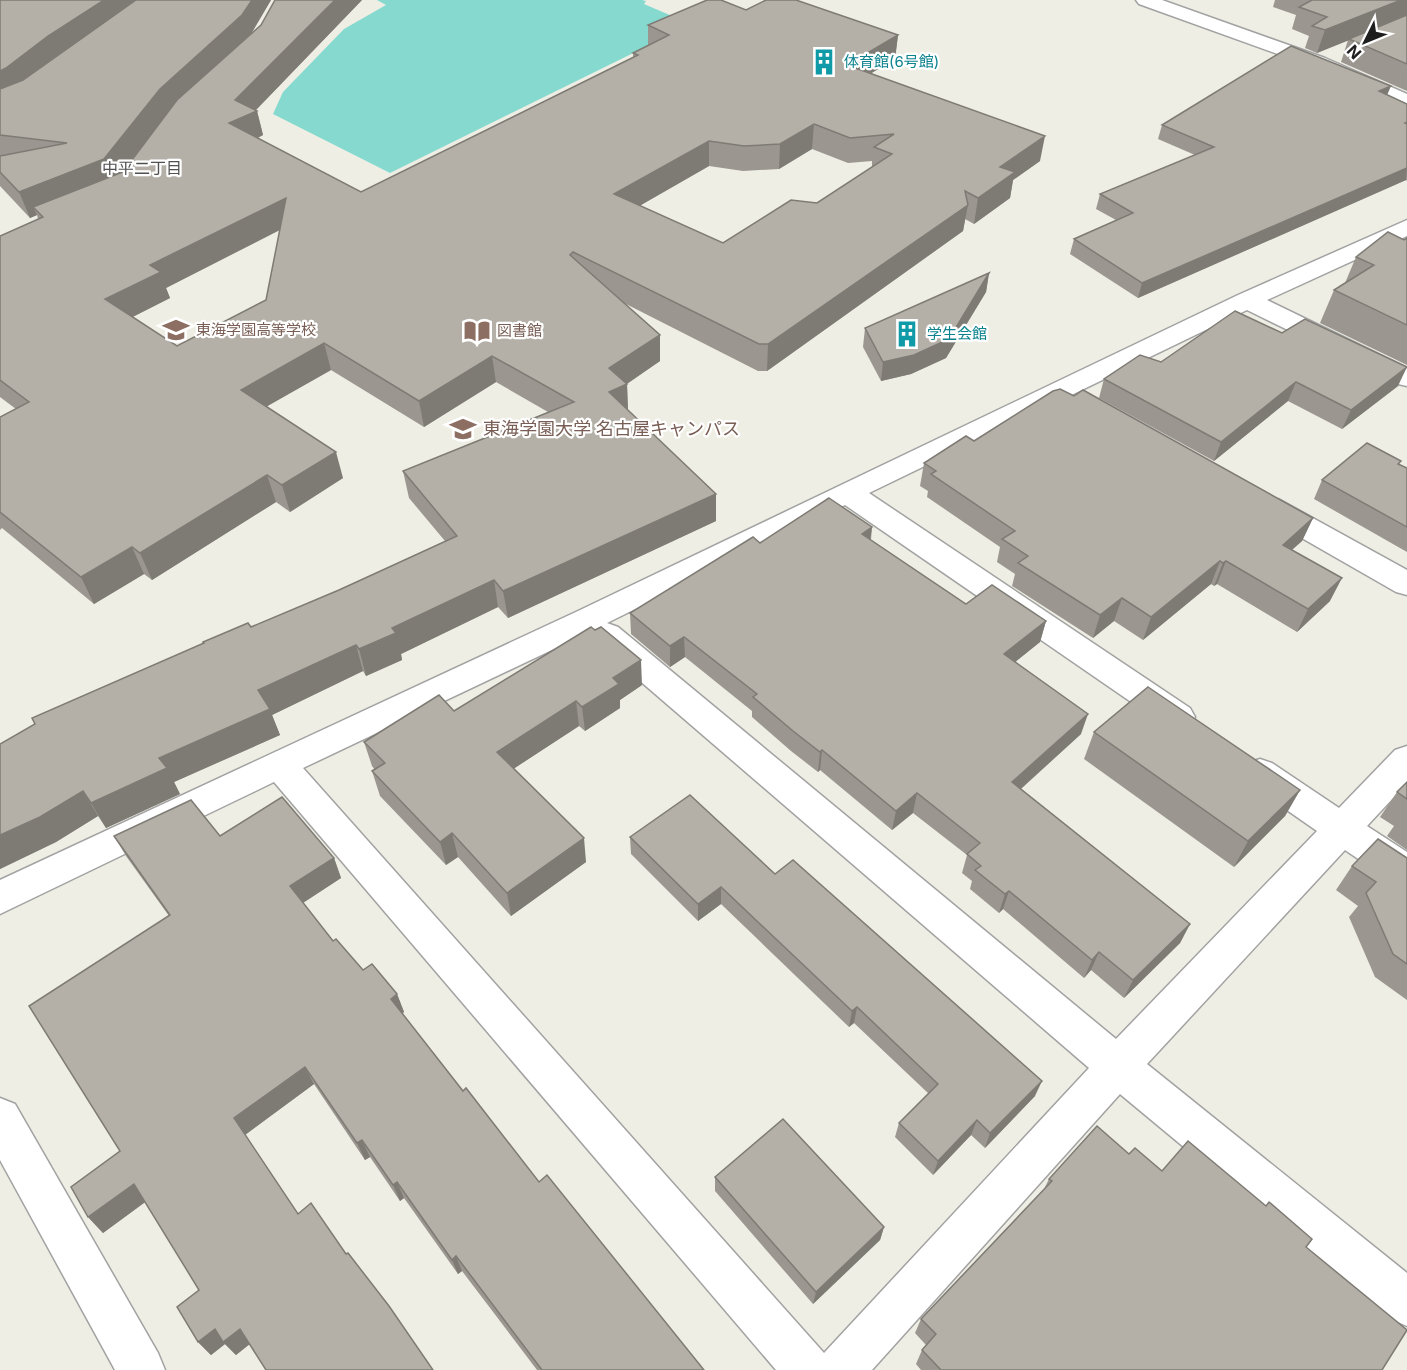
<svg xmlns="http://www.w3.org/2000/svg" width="1407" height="1370" viewBox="0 0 1407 1370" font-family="Inter,'Noto Sans JP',sans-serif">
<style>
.pitch{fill:#86d9cf}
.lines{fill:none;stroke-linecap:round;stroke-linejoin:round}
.street-casing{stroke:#a2a2a2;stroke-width:3}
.street{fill:#fff;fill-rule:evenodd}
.wall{fill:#9b9790;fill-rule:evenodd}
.shaded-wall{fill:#7e7b75}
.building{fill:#b4b0a7;stroke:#7e7b75;stroke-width:1.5;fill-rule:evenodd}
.labels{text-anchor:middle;stroke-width:4.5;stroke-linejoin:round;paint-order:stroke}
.far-culture-label{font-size:15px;fill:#0d838f;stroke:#fff;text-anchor:start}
.far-education-label{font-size:15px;fill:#785e54;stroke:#fff;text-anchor:start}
.far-neighbourhood-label{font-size:16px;fill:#515151;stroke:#fff}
.education-label{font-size:18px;fill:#785e54;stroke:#fff;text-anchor:start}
</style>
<rect width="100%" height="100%" fill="#eeeee4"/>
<path class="pitch" d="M377,0h265l4,1 -2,3 35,15 1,11 -290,143 -117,-59 10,-22 61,-63 42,-24z"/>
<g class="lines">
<g class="street-casing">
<g id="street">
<path d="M1136,0h26l163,58 82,36v13l-96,-41 -172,-62z"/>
<path d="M1407,220v16l-140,64 140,68v18l-9,-2 -151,-74 -378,183 321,215 5,9 -5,9 -12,4 -12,-4 -321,-221 -238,118 11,4 498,412 201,-208 -69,-48 -5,-10 5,-10 12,-4 12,4 67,45 56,-58 12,-4v37l-40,43 40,26v36l-13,-5 -49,-33 -198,214 260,209v53l-16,-7 -271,-225 -248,276h-96l-502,-588 -274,132v-34l578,-269 660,-316zM594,630l-3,5 5,8 493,425 -265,285 -521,-585z"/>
<path d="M1270,497l10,3 127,70v25l-11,-3 -136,-78 -5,-7 5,-7z"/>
<path d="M0,1098l15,6 143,249 7,17h-50l-115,-210z"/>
</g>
</g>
<use href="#street" class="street"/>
</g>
<g class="wall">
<path d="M0,0h271l-20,34 111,-34 -106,110 1,1 6,24 -5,3 103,54 272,-135v-4l15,-8v-20l98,-15 152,25 -3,24 -24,14 169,88 -27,19 -3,18 -36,26 -9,-5 -2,12 -196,140h-9l-134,-68 36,32v26l-33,23 1,27 88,83v27l-208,97 -10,-11 -97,47 1,6 -36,16 -3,-5 -91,44 8,20 -106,47 6,12 -74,34 -8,-12 -42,26 -56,27v-125l251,-117 88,-37 106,-49 -36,-43 -6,-27 145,-59 -52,-30 -72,45 -93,-57 -64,36 76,72 -53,34 -14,-10 -124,78 -8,-6 -50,30 -92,-76 -2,2v-113l16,-8 -16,-12v-161l38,-17 -1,-4 -7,3 -30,-32zM157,127l-34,45 -1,1zM812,149l36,14 24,-2v6l-55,36 -94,40 -84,-37 70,-40 34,5 36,-2zM280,230l-14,70 -89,46 -45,-29 38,-19 -4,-10z"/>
<path d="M1275,0h132v91l-66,-29 7,-22 -31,13 -12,-5 4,-12 -17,-7 4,-14 -23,-8z"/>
<path d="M1387,95l20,9v77l-1,-1 -268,118 -68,-44 4,-15 42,-19 -20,-11 4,-15 95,-39 -37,-16 4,-14z"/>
<path d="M1407,238v127l-87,-42 14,-33 11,-7 11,-26 48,-17z"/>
<path d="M989,273l-3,19 -40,66 -35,16 -30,7 -18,-34 2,-19z"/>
<path d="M1282,333l116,53 -56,43 -54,-28 -74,60 -115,-63 5,-19 57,-17z"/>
<path d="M1074,396l239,122 -11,23 -10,9 38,51 -33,31 -80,-48 -3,2 -3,-2 -68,56 -29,-19 -21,17 -81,-52 3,-12 -18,-12 3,-15 -73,-50 1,-6 -8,-5 4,-23z"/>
<path d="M1401,461l-2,3 8,4v84l-93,-53 8,-19z"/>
<path d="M872,527l-1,13 95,64 80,17 -6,21 -25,20 66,72 -60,55 169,135 -10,19 -56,55 -33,-28 -7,8 -81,-69 -4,4 -29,-24 2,-8 -10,-8 5,-18 -54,-42 -21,17 -72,-60 -2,2 -27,-21 -39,-34v-6l-67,-54 -15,10 -39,-33 -1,-21 130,-70z"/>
<path d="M642,685l-22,15v8l-35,23 -6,-5 -66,43 73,93 -75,54 -53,-59 -12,8 -66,-69 -8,-25 3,-1 -3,-4 -8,-24 90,-31z"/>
<path d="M1094,732l206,58 -15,26 -51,51 -150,-108z"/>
<path d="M1407,782v68l-20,-14 7,-10 -14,-9 17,-25z"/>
<path d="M114,836h106l114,22 7,20 -38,25 30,38 30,29 34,24 7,18 -2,2 61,77 76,91 165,188h-167l-75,-99 -4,3 -54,-76 -4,3 -30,-44 -5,3 -51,-76 -69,51 5,209 -14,11 -11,-11 -14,11 -13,-13 1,-52 -54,-88 -42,31 -15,-16 32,-66 49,-235 -43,-60z"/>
<path d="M630,837l145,37 260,222 -50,52 -14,-13 -38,40 -38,-38 4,-14 30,-29 -75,-71 -5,4 -128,-123 -23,17 -67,-67z"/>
<path d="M1407,858v142l-32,-23 -26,-60 9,-11 -22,-16 16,-24z"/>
<path d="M1129,1154l177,93 76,123h-461l-5,-6 6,-14 4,-5 -11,-12 6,-14 123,-130 5,-10z"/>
<path d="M715,1177l169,50 -4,13 -67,64 -98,-113z"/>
</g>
<g class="shaded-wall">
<path d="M104,0h42l-146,100v-29l48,-35z"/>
<path d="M252,0h19l-23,39 -81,75 -54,70 -80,23 4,8 -7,3 -11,-26 141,-103z"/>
<path d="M335,0h27l-108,112 3,-1 6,24 -27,13 -7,-25 6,-23z"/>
<path d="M1401,0h6v17l-90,36 8,-23z"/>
<path d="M898,35l-3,24 -50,30 2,-24z"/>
<path d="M1391,86l-6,14 -6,-9z"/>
<path d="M814,124l-2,25 -33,20 1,-25z"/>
<path d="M1045,136l-5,25 -27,19 -3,18 -36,26 4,-26 22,-31z"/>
<path d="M709,141v25l-94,54 -1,-26z"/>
<path d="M1407,168l-1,12 -268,118 4,-15z"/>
<path d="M286,198l7,25 -127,65 4,10 -55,28 -10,-27 45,-34z"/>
<path d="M968,205l-5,26 -196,140 1,-27z"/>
<path d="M989,273l-3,19 -40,66 -35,16 -30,7 2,-19z"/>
<path d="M660,335v26l-35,24 2,-1 1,27 -19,-19v-24z"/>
<path d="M324,343l7,27 -81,46 -9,-26z"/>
<path d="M492,356l4,26 -72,45 -5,-26z"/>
<path d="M1407,367l-9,19 -56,43 9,-19z"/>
<path d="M1296,382l-8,19 -74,60 7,-19z"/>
<path d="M336,452l7,26 -53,34 -8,-27z"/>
<path d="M267,475l9,27 -124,78 -12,-27z"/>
<path d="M716,494v27l-208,97 -5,-27z"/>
<path d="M1313,518l-11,23 -30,26 11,-22z"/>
<path d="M872,527l-3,21 -7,-14z"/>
<path d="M132,547l12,27 -50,30 -13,-27z"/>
<path d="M1220,561l-9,23 -68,56 8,-23z"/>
<path d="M1226,561l-9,23 -3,2 9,-23z"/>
<path d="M1342,578l-12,23 -33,31 11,-23z"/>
<path d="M494,580l4,27 -97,47 1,6 -36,16 -7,-27 33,-21z"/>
<path d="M1122,598l-8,23 -21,17 7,-23z"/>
<path d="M1046,621l-6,21 -41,33 5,-21z"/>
<path d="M684,637l1,20 -15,10v-21z"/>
<path d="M356,645l7,26 -91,44 8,20 -106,47 6,12 -74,34 -15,-25 167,-113z"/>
<path d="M641,660l1,25 -22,15v8l-35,23 -3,-24 31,-29z"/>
<path d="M576,701l3,25 -78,51 -4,-25z"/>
<path d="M1088,714l-7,20 -75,68 6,-20z"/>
<path d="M822,750l-2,20 -2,2 2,-20z"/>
<path d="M1300,790l-15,26 -51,51 14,-26z"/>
<path d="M83,791l15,25 -42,26 -56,27v-34z"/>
<path d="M917,793l-4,20 -21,17 4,-19z"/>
<path d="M452,833l6,24 -12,8 -6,-23z"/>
<path d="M584,838l2,24 -75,54 -4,-23z"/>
<path d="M334,858l7,20 -43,28 -8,-20z"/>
<path d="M721,887v17l-23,17v-17z"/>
<path d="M1009,891l-6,18 -4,4 6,-19z"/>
<path d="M1190,924l-10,19 -56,55 9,-18z"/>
<path d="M1099,952l-8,18 -7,8 8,-18z"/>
<path d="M397,994l7,18 -7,5 -6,-18z"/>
<path d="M857,1007l-3,16 -5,4 3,-16z"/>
<path d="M305,1067l9,17 -69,51 -11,-17z"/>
<path d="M1042,1081l-7,15 -50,52 5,-15z"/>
<path d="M977,1120l-6,15 -38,40 5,-14z"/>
<path d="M362,1140l8,17 -5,3 -8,-17z"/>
<path d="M397,1182l7,16 -4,3 -7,-16z"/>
<path d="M134,1184l14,16 -45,33 -15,-16z"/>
<path d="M884,1227l-4,13 -67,64 3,-12z"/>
<path d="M456,1256l6,15 -4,3 -6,-14z"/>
<path d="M215,1329h25l12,13 -16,13 -11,-11 -14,11 -13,-13z"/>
</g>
<g class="building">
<path d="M0,0h104l-56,36 -42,32 -6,3z"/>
<path d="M136,0h116l-10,15 -82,74 -56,70 -85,33 -19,-20v-16l67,-13 -67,-8v-46l23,-9z"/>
<path d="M275,0h60l-100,100 22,11 -28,12 132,69 277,-137 -5,-2 36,-18 -21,-10 59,-25h14l25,10 20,-10h30l102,35 -51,30 198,71 -45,31 15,5 -37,26 -13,-7 3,14 -200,139h-9l-186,-92 -3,3 90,80 -51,33 18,16 -18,8 107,102 -213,97 -9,-11 -102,48 4,5 -37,16 -3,-4 -98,45 12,19 -111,49 8,10 -76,35 -8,-12 -43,26 -40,18v-91l35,-20 -3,-6 172,-75 -1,-1 45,-19 3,4 88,-37 118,-54 -54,-65 171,-69 -82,-46 -73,45 -95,-58 -83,47 95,62 -54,33 -15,-10 -127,78 -8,-6 -51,30 -81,-65v-95l29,-15 -29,-22v-144l43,-19 -10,-10 90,-35 54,-72 84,-75zM814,124l36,14 44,-4 -20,13 18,7 -75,49 -26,-3 -68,43 -109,-49 95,-53 35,5 36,-2zM286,198l-20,102 -89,46 -72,-47 56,-27 -11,-7z"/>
<path d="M1312,0h89l-76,30 -13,-4 15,-9 -28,-10z"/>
<path d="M1407,15v49l-58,-25z"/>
<path d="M1291,46l100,40 -12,5 28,13v18l-2,1 2,1v44l-265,115 -68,-44 59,-26 -33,-19 114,-47 -52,-22z"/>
<path d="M1388,232l16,8 3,-2v87l-73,-35 40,-25 -18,-8z"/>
<path d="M989,273l-40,66 -35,16 -31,7 -18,-34z"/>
<path d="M1235,311l47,22 23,-14 102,48 -56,43 -55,-28 -75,60 -117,-63 36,-24 21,7z"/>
<path d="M1060,389l14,7 9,-6 230,128 -30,27 59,33 -34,31 -82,-48 -3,2 -3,-2 -69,56 -29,-19 -22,17 -82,-52 10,-7 -26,-17 13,-8 -84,-57 5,-3 -12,-8 42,-27 8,5 79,-50z"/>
<path d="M1367,443l34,18 -3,3 9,4v59l-85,-47z"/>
<path d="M829,498l43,29 -10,7 104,70 26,-19 54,36 -42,33 84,60 -76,68 178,142 -57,56 -34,-28 -7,8 -83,-69 -4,3 -30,-24 6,-4 -14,-12 13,-11 -63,-50 -21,18 -74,-61 -2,2 -27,-21 -40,-34 4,-3 -73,-57 -14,9 -40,-33 123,-76 7,6z"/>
<path d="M591,627l4,3 6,-3 40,33 -28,18 6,6 -37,23 -6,-6 -79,51 87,86 -77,55 -55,-60 -12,9 -68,-71 13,-8 -21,-21 75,-47 15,16z"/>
<path d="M1148,687l152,103 -52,51 -154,-109z"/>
<path d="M1407,782v17l-10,-7z"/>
<path d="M690,795l85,79 18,-14 249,221 -52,52 -13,-13 -39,41 -39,-38 39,-39 -81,-77 -5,4 -131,-124 -23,17 -68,-67z"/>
<path d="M282,797l52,61 -44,28 43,55 3,-2 27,31 9,-6 25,30 -6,5 72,92 3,-3 73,94 8,-7 157,195h-162l-86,-114 -4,4 -55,-78 -4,3 -31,-45 -5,3 -52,-76 -71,51 64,96 13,-11 35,51 2,-1 41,53 44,64h-167l-26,-41 -17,13 -8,-13 -17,13 -21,-35 22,-17 -65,-106 -46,33 -17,-30 49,-36 -91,-145 141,-91 -56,-79 77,-36 29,36z"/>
<path d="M1378,839l29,19v106l-14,-10 -27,-61 10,-11 -24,-16z"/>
<path d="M783,1119l101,108 -68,65 -101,-115z"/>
<path d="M1097,1126l32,28 6,-6 27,23 26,-30 78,65 3,-4 43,37 -6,8 101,83 -25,40h-441l-19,-20 14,-16 -15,-15 131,-138 -3,-2z"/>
</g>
<defs>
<g id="building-bare" transform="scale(2.07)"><path d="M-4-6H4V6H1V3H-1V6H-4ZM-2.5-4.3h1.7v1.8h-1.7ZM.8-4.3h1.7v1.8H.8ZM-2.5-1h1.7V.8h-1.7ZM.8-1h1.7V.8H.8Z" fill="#0f9aa8" stroke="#fff" stroke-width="2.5" paint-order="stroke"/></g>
<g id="school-bare" transform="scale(2.07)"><path d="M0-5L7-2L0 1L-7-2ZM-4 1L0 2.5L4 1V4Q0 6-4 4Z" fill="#8d6e63" stroke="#fff" stroke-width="2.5" paint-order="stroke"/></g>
<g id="library-bare" transform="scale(2.07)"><path d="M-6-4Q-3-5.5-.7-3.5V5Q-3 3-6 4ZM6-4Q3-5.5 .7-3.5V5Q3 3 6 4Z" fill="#8d6e63" stroke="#fff" stroke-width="2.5" paint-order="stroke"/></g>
<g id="university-bare" transform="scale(2.07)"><path d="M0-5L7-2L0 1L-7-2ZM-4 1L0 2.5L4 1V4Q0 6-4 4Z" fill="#8d6e63" stroke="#fff" stroke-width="2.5" paint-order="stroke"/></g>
</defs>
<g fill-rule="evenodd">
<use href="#building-bare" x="824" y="62"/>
<use href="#school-bare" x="176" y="330"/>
<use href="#library-bare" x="477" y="331"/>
<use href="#building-bare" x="907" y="334"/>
<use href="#university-bare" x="463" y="429"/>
</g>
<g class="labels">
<g class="far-culture-label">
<text x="844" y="67">体育館(6号館)</text>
<text x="927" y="339">学生会館</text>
</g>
<g class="far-education-label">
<text x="196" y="335">東海学園高等学校</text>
<text x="497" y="336">図書館</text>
</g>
<g class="far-neighbourhood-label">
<text x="142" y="174">中平二丁目</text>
</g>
<g class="education-label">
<text x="483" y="435">東海学園大学 名古屋キャンパス</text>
</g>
</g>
<g transform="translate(1365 42) rotate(227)" stroke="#ffffff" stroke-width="4.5" paint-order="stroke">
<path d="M0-4.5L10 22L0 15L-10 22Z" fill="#1e1e1e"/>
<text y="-9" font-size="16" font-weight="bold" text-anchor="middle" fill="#1e1e1e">N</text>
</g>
</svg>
